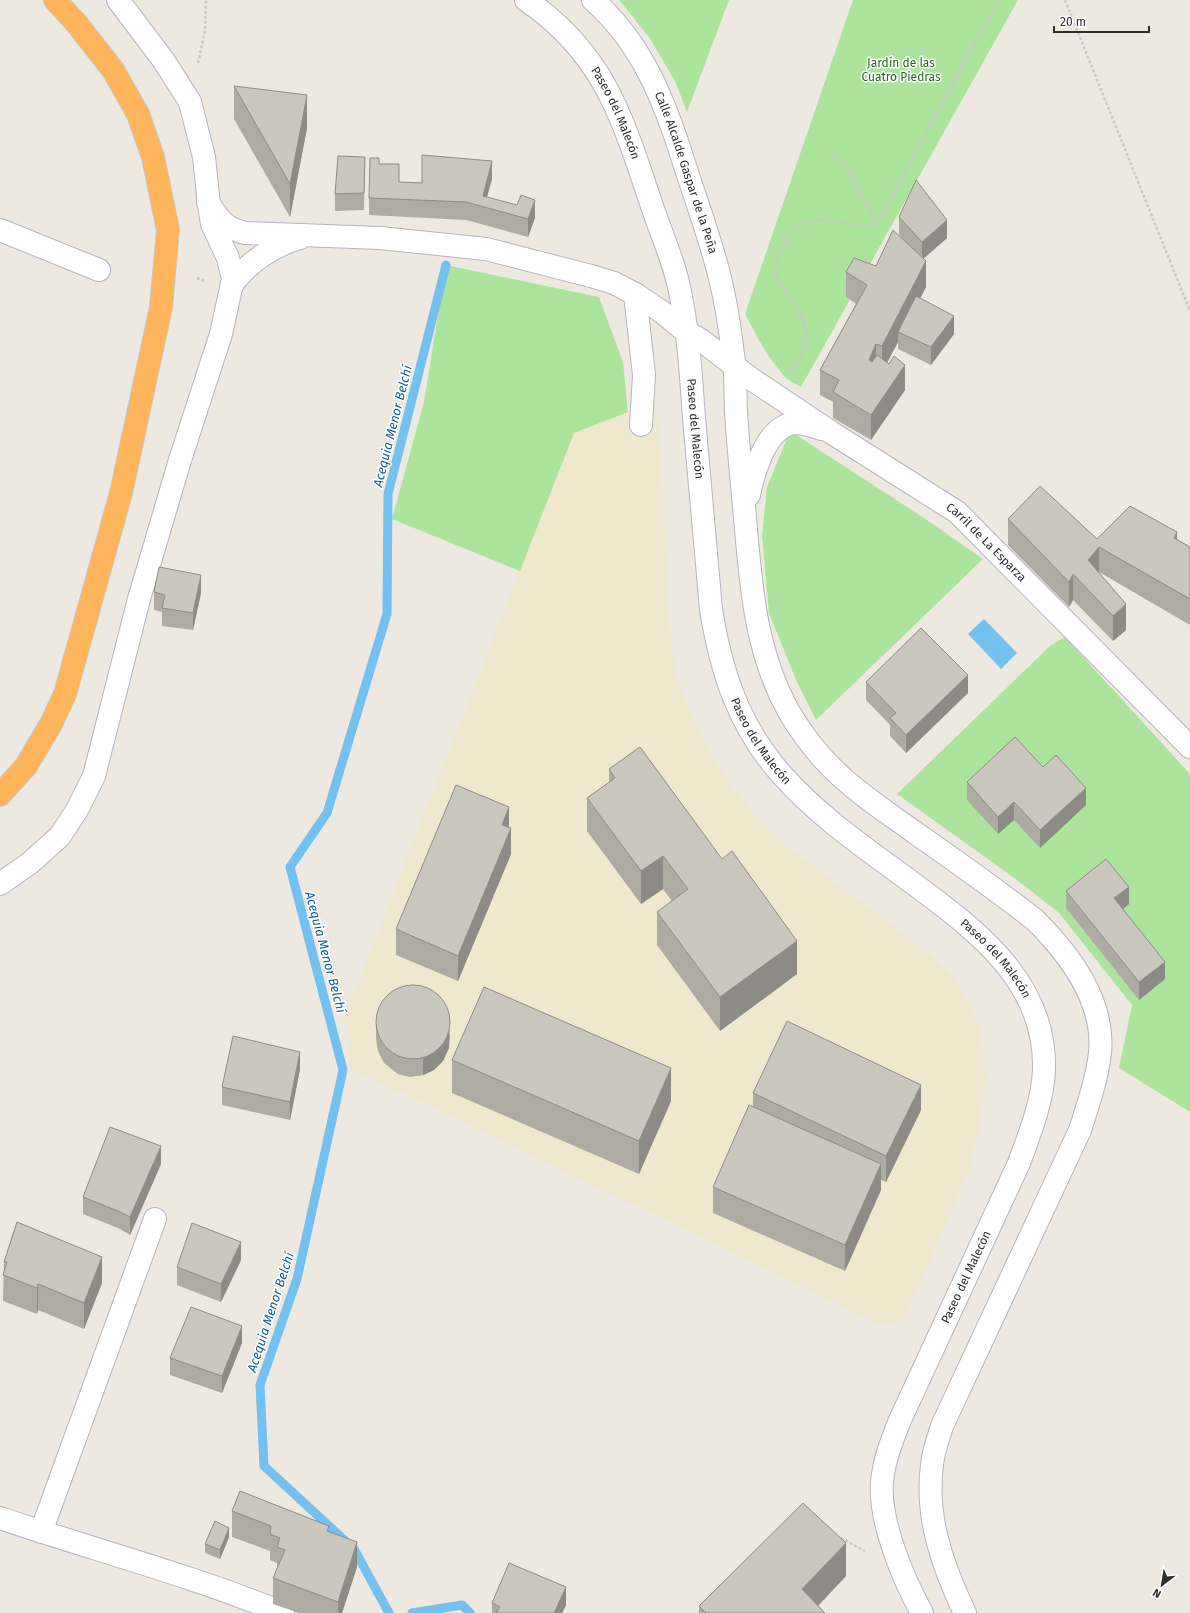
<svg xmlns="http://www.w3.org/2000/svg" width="1190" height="1613" viewBox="0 0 1190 1613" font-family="'Fira Sans',sans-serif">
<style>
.education{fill:#efe8cf}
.green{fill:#ade49d}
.water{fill:#74c0ee}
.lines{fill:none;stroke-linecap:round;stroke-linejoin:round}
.stream{stroke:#74c0ee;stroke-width:9}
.minor-casing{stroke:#b3b4c0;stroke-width:24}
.highway-casing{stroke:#c8c8c8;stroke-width:24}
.path{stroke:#c8c8c8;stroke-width:2.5;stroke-dasharray:3 2;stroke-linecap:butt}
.minor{stroke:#fff;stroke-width:22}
.highway{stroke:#fdb45b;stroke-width:22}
.wall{fill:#aeaba3}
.shaded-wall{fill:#8d8b85}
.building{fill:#cac7be;stroke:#8d8b85}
.labels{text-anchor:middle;stroke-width:3;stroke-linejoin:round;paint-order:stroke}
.park-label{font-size:12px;fill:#236b1b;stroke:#fff}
.street-label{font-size:12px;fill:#2d2d2d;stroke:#fff}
.water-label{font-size:13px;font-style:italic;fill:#0e5c9f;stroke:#fff}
</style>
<rect width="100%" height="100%" fill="#eee9e0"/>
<path class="education" d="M656,400l8,106 4,105 8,65 25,60 28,48 37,43 30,26 121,91 39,34 23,45 7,51 -5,47 -12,50 -64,146 -21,9 -534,-258 -7,-47 231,-588z"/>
<g class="green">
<path d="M619,0h110l-42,112 -12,-31 -26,-44z"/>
<path d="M853,0h165l-217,387c-5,-3 -12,-6 -16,-10 -17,-18 -29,-42 -40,-63z"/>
<path d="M446,265l153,32 24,65 5,50 -54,21 -54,138 -128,-52 32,-117z"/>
<path d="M790,431l134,87 59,41 -167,161 -20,-40 -27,-67 -7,-77 5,-49z"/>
<path d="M1065,637l125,137v338l-71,-44 13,-63 -73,-92 -38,-30 -124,-89 154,-149z"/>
</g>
<path class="water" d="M984,619l33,34 -16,16 -33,-35z"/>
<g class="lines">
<g class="stream">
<path d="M389,1613l-35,-64 -90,-83 -4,-81 37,-106 46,-209 -53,-203 37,-54 60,-199 1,-120 58,-229"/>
<path d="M412,1613l50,-8 8,8"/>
</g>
<g class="minor-casing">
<g id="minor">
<path id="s1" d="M526,0c79,54 97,120 126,206 10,30 24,60 29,91 8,40 10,81 13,121 6,64 11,128 17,191 10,63 28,118 71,166 39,44 89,77 136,112 62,46 128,97 126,182 -1,32 -14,64 -25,94l-119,257c-8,20 -16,40 -18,62 -3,40 21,96 40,131"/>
<path id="s2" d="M593,0c49,43 72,102 91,163 13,41 29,82 38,124 6,25 9,50 12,75 2,16 1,32 2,49 2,36 6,71 9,107 6,68 10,133 44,194 16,27 38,54 63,74 20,17 43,32 65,48 40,28 80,56 118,86 35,35 70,81 65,133 -3,26 -12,52 -20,77l-138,296c-4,13 -9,26 -10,39 -7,52 11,102 33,148"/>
<path id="s3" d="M208,202c11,17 16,26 37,31l135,5 106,11 105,27 23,7 21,11 27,18 23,19 16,9 49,38 82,55 125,79 233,235"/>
<path d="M0,230l99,40"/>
<path d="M232,285c14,-22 43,-40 68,-47"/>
<path d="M635,294l9,81 -3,50"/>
<path d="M749,495c4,-21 15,-59 36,-69 10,-6 25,-1 36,3"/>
<path d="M0,884l30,-21 30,-27 17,-26 17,-34 45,-177 41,-139 41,-126 12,-55 -5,-21 -16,-34 -3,-19 -5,-48 -14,-55 -26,-41 -46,-61"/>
<path d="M0,1518c94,32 191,57 283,95"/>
<path d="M41,1532l114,-313"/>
</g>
</g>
<g class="highway-casing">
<path id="highway" d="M0,795l26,-29 25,-42 14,-30 56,-201 40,-186 7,-77 -15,-73 -15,-43 -25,-44 -36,-46 -22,-24"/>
</g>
<g class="path">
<path d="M1065,0l125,311"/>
<path d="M198,63l7,-32 1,-31"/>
<path d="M830,152l19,17 26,52"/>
<path d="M197,278l7,3"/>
<path d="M792,373c4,-11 14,-22 15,-33 1,-16 -10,-35 -20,-47 -5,-7 -11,-12 -11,-21 0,-5 2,-10 3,-15 3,-8 5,-18 12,-24 14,-17 37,-15 56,-10 7,2 14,5 21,3 7,-1 13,-11 17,-17l114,-209"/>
<path d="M841,1538l24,13"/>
</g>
<use href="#minor" class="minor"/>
<use href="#highway" class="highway"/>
</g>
<g class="wall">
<path d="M234,86l73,42 -17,89 -56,-98z"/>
<path d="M365,157l-1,53 -29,1v-17z"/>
<path d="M379,164l20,18 23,1 70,-4 -5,18 48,21 -7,19 -62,-17 -97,-5v-17z"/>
<path d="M899,217l48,21 -24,21 3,28 -6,11 34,36 -23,31 -33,-16v-7l-11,21 18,27 -34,50 -38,-22v-16l-13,-7v-25l36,-66 -10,-7v-25l30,-6 31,-22 -8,-9z"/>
<path d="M1008,519l89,20h80l13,8v78l-91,-53 27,58 -13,11 -40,-41 -4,7 -61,-62z"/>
<path d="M154,592l47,1 -8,37 -31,-4v-14l-8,-2z"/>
<path d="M866,682l102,11 -62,60 -16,-17v-11l-24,-25z"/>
<path d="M1043,767l43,38 -46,43 -26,-28 -16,14 -31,-34v-18z"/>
<path d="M609,769l188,205 -77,57 -63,-86v-33l15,-11 -9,-12 -22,15 -54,-73v-33l22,-16z"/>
<path d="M509,828l2,26 -53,127 -62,-26v-26z"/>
<path d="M1066,891l63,13 -6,5 42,70 -26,21 -73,-92z"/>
<path d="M376,1021l74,14 -1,13 -6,13 -9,9 -11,5 -13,2 -12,-3 -14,-11 -6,-12 -2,-12z"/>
<path d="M452,1060l219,41 -32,73 -187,-81z"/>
<path d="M300,1069l-10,51 -68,-15v-18z"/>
<path d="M753,1093l168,17 -35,72 -5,-2v10l-36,81 -132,-58v-26l40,-80z"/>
<path d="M161,1164l-31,71 -12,-7 -35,-14v-17z"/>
<path d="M17,1222l85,61 -18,46 -46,-19 -1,4 -34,-13 1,-39z"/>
<path d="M241,1260l-20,42 -44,-17v-18z"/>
<path d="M242,1343l-20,50 -52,-18v-17z"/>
<path d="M232,1511l97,20 28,36 -15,46h-43l-26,-9v-26l4,-10v-5l-7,-3v-9l-38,-14z"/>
<path d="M229,1537l-9,22 -15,-6v-9z"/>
<path d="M846,1576l-28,30 7,7h-126v-7z"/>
<path d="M492,1603l74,2 -4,8h-70z"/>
</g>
<g class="shaded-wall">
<path d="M307,95v33l-17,89v-33z"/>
<path d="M492,161v18l-8,28 -1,-11z"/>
<path d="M535,200v18l-7,19v-18z"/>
<path d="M947,220v18l-25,22v-18z"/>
<path d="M926,261v26l-24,47 -4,-2v10l-16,30v-26z"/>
<path d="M954,316v18l-23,31v-18z"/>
<path d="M876,344v26l-7,-10z"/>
<path d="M905,365v25l-34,50v-25z"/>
<path d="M1177,532v26l-3,-20z"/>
<path d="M1099,547v25l-11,14v-26z"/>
<path d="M1073,574v26l-4,7v-25z"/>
<path d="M201,575v18l-8,37v-17z"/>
<path d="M1126,604v26l-13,11v-25z"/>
<path d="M968,675v18l-62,60v-18z"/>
<path d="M1086,788v17l-46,43v-18z"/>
<path d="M1014,802v18l-16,14v-17z"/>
<path d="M509,807v25l2,-4v26l-53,127v-25l44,-131z"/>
<path d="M663,856v33l-22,15v-33z"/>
<path d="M1129,887v17l-15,12v-18z"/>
<path d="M797,941v33l-77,57v-34z"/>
<path d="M1165,962v17l-26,21v-18z"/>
<path d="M450,1017l-1,31 -6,13 -9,9 -11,5v-17z"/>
<path d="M300,1052v17l-10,51v-18z"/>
<path d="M671,1068v33l-32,73v-33z"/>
<path d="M921,1085v25l-35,72v-26z"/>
<path d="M161,1146v18l-31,71v-18z"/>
<path d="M881,1164v26l-36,81v-26z"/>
<path d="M241,1242v18l-20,42v-18z"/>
<path d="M102,1257v26l-18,46v-26z"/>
<path d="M38,1284v26l-1,4v-26z"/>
<path d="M242,1326v17l-20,50v-17z"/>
<path d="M229,1528v9l-9,22v-9z"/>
<path d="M357,1542v25l-15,46h-4v-11z"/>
<path d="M846,1543v33l-35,37 -9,-24z"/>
<path d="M566,1587v18l-4,8h-8z"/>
</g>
<g class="building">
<path d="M234,86l73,9 -17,89z"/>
<path d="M422,155l70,6 -9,35 34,9 4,-10 14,5 -7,19 -62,-17 -97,-4 1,-40h9v6h20v18l23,1z"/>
<path d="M338,156l27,1 -1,36 -29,1z"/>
<path d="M916,180l31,40 -25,22 -23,-25z"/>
<path d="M893,230l33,31 -44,85 -6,-2 -7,16 3,2 5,-7 12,9 5,-8 11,9 -34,50 -38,-23 6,-12 -19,-10 47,-85 -21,-13 8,-14 22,8z"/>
<path d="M916,296l38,20 -23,31 -33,-15z"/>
<path d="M1040,486l57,53 33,-33 47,26 -3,6 16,9v52l-91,-52 -11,13 38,44 -13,12 -40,-42 -4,8 -61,-63z"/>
<path d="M159,567l42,8 -8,38 -31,-5 3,-13 -11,-3z"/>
<path d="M921,628l47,47 -62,60 -16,-17 6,-5 -30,-31z"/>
<path d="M1015,737l28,30 13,-12 30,33 -46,42 -26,-28 -16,15 -31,-35z"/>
<path d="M640,747l82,112 10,-8 65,90 -77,56 -63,-85 31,-23 -25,-33 -22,15 -54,-73 28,-20 -6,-9z"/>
<path d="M456,785l53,22 -7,18 9,3 -53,128 -62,-27z"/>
<path d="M1106,859l23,28 -15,11 51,64 -26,20 -73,-91z"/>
<circle cx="413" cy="1022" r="37"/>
<path d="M484,987l187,81 -32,73 -187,-81z"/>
<path d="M787,1021l134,64 -35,71 -133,-63z"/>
<path d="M233,1036l67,16 -10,50 -68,-15z"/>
<path d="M749,1105l132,59 -36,81 -132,-58z"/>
<path d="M110,1127l51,19 -31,71 -12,-6 -35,-14z"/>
<path d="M17,1222l85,35 -18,46 -46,-19 -1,4 -34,-13 4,-13h-3z"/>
<path d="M192,1223l49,19 -20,42 -44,-17z"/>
<path d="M191,1307l51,19 -20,50 -52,-18z"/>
<path d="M240,1491l89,35 -2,5 30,11 -19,60 -65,-24 12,-28 -8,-3 3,-9 -10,-4 1,-8 -39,-15z"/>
<path d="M803,1503l43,40 -44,46 23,24h-119l-7,-7z"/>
<path d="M215,1521l14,7 -9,22 -15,-6z"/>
<path d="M509,1563l57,24 -12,26h-58l4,-6 -8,-4z"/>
</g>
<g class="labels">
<g class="park-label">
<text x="901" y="67">Jardín de las<tspan x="901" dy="14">Cuatro Piedras</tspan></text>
</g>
<g class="street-label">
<text dy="4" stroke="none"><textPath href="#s1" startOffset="147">Paseo del Malecón</textPath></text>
<text dy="4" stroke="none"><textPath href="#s2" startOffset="199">Calle Alcalde Gaspar de la Peña</textPath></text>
<text dy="4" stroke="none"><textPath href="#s1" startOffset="475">Paseo del Malecón</textPath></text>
<text dy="4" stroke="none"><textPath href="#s3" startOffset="879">Carril de La Esparza</textPath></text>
<text dy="4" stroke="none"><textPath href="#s1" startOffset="799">Paseo del Malecón</textPath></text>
<text dy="4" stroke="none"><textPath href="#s1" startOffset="1122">Paseo del Malecón</textPath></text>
<text transform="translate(966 1277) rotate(-65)" y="4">Paseo del Malecón</text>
</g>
<g class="water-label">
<text transform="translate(392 426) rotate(-76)" y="5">Acequia Menor Belchí</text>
<text transform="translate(326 952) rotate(75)" y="5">Acequia Menor Belchí</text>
<text transform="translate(270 1312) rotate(-72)" y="5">Acequia Menor Belchí</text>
</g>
</g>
<g transform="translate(1162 1585) rotate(211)" stroke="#ffffff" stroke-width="3" paint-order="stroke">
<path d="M0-3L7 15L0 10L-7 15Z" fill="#2d2d2d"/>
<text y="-6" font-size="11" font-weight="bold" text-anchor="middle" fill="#2d2d2d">N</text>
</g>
<path d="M1054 26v6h95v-6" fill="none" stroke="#2d2d2d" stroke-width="2"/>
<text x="1060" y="26" font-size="12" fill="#2d2d2d" stroke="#ffffff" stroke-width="3" paint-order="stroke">20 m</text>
</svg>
